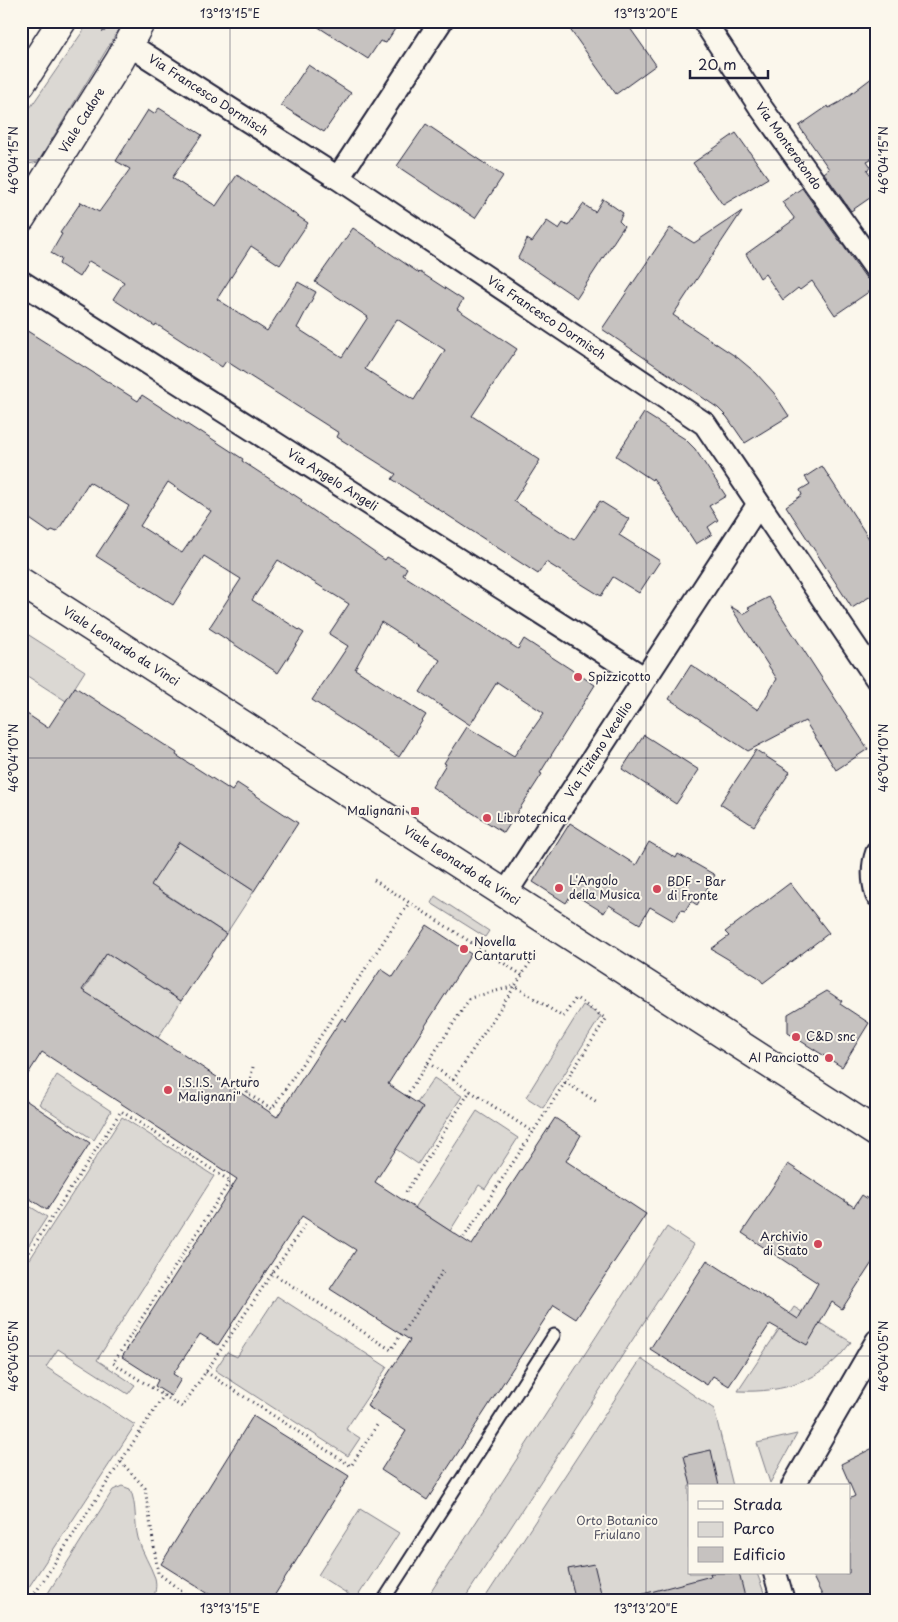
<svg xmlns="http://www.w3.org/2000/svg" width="898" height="1622" viewBox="0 0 898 1622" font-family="'Playpen Sans',sans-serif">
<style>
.green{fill:#dbd8d3;stroke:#7e7d87}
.building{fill:#c6c2c0;stroke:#22223b;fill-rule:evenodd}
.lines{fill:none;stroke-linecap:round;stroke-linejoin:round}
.lane-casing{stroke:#22223b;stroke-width:15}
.street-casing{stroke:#22223b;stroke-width:26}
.secondary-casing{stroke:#22223b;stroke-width:31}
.path{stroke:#22223b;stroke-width:3;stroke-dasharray:1 4;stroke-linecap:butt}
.lane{stroke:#fbf7ec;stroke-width:11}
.street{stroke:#fbf7ec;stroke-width:22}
.secondary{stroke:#fbf7ec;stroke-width:28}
.ticks{fill:none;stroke:#22223b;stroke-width:1;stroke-opacity:0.45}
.poi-dot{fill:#d1495b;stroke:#fbf7ec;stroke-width:2}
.labels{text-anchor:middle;stroke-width:4;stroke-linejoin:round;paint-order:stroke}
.street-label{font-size:12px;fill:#22223b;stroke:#fbf7ec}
.poi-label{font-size:12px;fill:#22223b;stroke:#fbf7ec;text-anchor:start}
.park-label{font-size:12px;fill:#505061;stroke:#fbf7ec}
.neatline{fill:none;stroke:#22223b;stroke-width:2}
.ticks-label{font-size:12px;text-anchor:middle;fill:#22223b}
</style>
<rect width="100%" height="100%" fill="#fbf7ec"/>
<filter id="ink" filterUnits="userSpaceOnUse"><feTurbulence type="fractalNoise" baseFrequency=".02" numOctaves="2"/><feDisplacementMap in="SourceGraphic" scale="10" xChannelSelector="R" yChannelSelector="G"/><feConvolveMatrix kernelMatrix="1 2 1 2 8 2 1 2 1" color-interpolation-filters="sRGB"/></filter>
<g filter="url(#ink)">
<g class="green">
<path d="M90,21h34l-86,141 -14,3 -3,-2v-42z"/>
<path d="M21,630l64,41 -19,30 -45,-29z"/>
<path d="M179,842l75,49 -28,43 -60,-40 -20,-3z"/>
<path d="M435,896l54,35 -4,6 -54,-34z"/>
<path d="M107,953l74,48 -23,37 -75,-47z"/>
<path d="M583,1005l18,11 -58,92 -17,-11z"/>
<path d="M57,1075l54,36 -17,29 -55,-36z"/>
<path d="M434,1078l28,18 -44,68 -22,-15 27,-41 -6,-5z"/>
<path d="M477,1111l41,27 -33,51 -6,-4 -29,46 -36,-23z"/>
<path d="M122,1117l92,59 -117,184 38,25 -7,9 -70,-45 -12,18 89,58 -114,174v-326z"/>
<path d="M21,1201l26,16 -24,37 -2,-2z"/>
<path d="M667,1227l27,18 -231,356h-38z"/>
<path d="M277,1296l110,71 -41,62 14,9 -12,18 -133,-86 12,-18 10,5z"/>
<path d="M794,1307l57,35c-28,39 -66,51 -113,49z"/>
<path d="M641,1359l73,50 19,77h-44v87h68l10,28h-284z"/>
<path d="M797,1434l-27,49 -13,-40z"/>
<path d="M122,1486l8,3c7,15 4,33 8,49 4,15 12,26 17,40 2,8 0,15 -2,23h-110l70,-111z"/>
<path d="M360,1509l39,24 -43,66 -38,-24z"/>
</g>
<g class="building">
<path d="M309,21h91l-14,22 -6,-2 -12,18z"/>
<path d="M564,21h61l31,44 -40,29z"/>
<path d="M308,65l43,28 -27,39 -43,-27z"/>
<path d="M877,74v82l-10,5 4,6 -4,3 10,14v9l-26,18 -27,-38 5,-4 -30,-43 29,-20 1,2 11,-6z"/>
<path d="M159,108l43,27 -30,43 44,28 21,-31 71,48 -28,42 -29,-19 -34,53 50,32 31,-49 18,10 -19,36 45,29 26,-40 -53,-35 38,-54 66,45 1,-1 43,28 -6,9 60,40 -45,67 68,44 -26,41 60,39 26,-39 29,18 -10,16 41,26 -21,32 -26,-16 -12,19 -55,-34 -8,12 -146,-95 4,-5 -59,-37 2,-4 -113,-72 -4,6 -66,-43 -1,2 -42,-27 11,-17 -35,-21 -10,16 -20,-13 2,-5 -10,-6 11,-19 -2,-1 21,-31 18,10 31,-43 -14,-8 32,-51 6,4zM397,319l48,31 -31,50 -49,-31z"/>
<path d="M426,124l77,52 -28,42 -78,-52z"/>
<path d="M736,133l32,45 -45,27 -30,-42z"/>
<path d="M802,188l64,90 10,9 -41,28 -23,-34 -12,9 -2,-2 -15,12 -18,-26 -5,4 -14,-24 49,-35 -13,-17z"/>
<path d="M603,199l20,14 -4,8 5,5 -47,72 -59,-40 9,-19 5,3 15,-21 12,8 4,-6 5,3 15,-22 12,8z"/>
<path d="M742,211l-69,104 65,43 18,15 18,20 15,23 -44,27 -18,-26 -9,-9 -116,-79 68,-101 24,15z"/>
<path d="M21,327l117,74 4,-6 57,37 1,-1 43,28 -1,2 60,39 -1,2 84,58 2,-3 20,11 -4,7 115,74 6,-10 71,46 -55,88 2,1 -38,59 -72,-46 14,-23 -2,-1 23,-36 47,29 30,-43 -47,-31 -27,43 -50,-33 20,-32 -59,-38 -26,47 71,46 -27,42 -87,-57 36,-54 -19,-12 20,-30 -71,-44 -26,40 52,33 -26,40 -69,-45 32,-49 -37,-23 -31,49 -77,-49 33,-50 -40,-24 -32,50 -5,-2 -2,3 -29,-20zM168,482l43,29 -29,42 -42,-27z"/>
<path d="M644,413l41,26 10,10 31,47 -17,10 9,14 -10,7 4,7 -16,10 -43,-66 -1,2 -36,-24z"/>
<path d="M822,466l55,85v41l-25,16 -66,-102 16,-11 -2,-5 10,-6 -5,-7z"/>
<path d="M769,597l99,152 -32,21 -31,-49 -57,30 -79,-52 22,-34 67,45 19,-31 -47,-73 13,8 7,-4 -2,-2z"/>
<path d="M75,687l102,66 -1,2 56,36 5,-8 61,40 -44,68 -75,-49 -28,43 75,49 -45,67 -74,-48 -25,37 76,48 119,79 65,-99 4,3 35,-52 12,8 34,-52 44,29 -83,130 35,23 -48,75 97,63 83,-127 26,17 -15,26 80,53 -70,105 -22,-14 -127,195 -46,-30 25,-39 -39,-25 43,-66 -80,-51 26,-39 -54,-34 -84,129 -18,-11 -27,40 8,5 -10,17 -16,-10 3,-6 -36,-23 115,-178 -195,-127 -21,33v-375l27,18z"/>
<path d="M644,735l55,35 -23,34 -54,-35z"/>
<path d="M756,750l34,22 -36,54 -34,-22z"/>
<path d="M570,823l66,42 13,-23 27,16 2,-4 37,21 -18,30 -6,-4 -6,10 -4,-1 -7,11 -24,-14 -10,17 -31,-19 -5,8 -32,-20 -6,10 -33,-21z"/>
<path d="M790,883l39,50 -66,50 -5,-6 -47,-28 18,-13 -4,-4z"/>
<path d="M827,991l15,10 -2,3 29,19 -27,44 -54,-34v-19z"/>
<path d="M21,1097l69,46 -43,67 -26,-17z"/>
<path d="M788,1164l66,43 8,-12 15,10v50l-35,54 -10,-7 -25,43 -37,-21 -41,62 -16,-10 -6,9 -57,-36 57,-89 91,59 20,-36 -76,-50z"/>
<path d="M253,1416l96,60 -78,125h-51l-59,-37z"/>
<path d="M877,1446v155h-52l-14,-28h38v-74l6,-3 -14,-32z"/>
<path d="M711,1450l8,36h-28l-7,-30z"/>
<path d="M594,1564l9,37h-27l-8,-32z"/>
<path d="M710,1573h29l7,28h-102l-1,-7 68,-18z"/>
</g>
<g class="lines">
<g class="lane-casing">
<path id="lane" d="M383,1601l171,-266"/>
</g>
<g class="street-casing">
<g id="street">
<path id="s1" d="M704,21l55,84 118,165"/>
<path id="s2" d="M128,44l210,134 367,246 172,255"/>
<path d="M338,178l103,-157"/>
<path id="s3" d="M21,282l623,396"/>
<path d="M877,853c-5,14 -4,28 0,42"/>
<path id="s4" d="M505,894l253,-389"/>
<path d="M793,1486l84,-145"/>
<path d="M775,1573l8,28"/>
</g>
</g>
<g class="secondary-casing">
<g id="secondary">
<path d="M21,84l41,-63"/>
<path id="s5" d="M21,218l99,-158 21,-39"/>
<path id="s6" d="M21,582l856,551"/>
</g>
</g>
<g class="path">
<path d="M102,21l2,12"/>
<path d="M21,22l1,-1"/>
<path d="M374,880l148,95"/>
<path d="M428,1063l42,28"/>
<path d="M253,1067l-6,26 25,16 137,-206"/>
<path d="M453,1080l62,-94 48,31 13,-19 30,21 -73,113"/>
<path d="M565,1082l32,20"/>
<path d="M406,1096l64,-98 45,-12 21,-33"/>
<path d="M406,1192l64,-101 63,41 -69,105"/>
<path d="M21,1265l100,-154 109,70 -117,182 69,44 123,-182"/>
<path d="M272,1273l119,77 52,-79"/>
<path d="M206,1372l145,94 28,-44"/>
<path d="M121,1462l24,26 13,85 36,28"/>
<path d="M30,1601l134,-206"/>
</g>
<use href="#lane" class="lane"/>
<use href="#street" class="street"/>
<use href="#secondary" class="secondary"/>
</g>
</g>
<path class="ticks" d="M230,21v1580M646,21v1580M21,160h856M21,758h856M21,1356h856"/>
<g class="poi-dot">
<circle cx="578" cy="677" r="5"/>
<rect x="410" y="806" width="10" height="10" rx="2.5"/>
<circle cx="487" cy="818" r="5"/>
<circle cx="559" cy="888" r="5"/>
<circle cx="657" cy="889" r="5"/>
<circle cx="464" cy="949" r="5"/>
<circle cx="796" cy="1037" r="5"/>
<circle cx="829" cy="1058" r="5"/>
<circle cx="168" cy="1090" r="5"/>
<circle cx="818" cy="1244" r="5"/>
</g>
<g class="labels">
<g class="street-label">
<text dy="4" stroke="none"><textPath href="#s2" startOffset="95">Via Francesco Dormisch</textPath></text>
<text dy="4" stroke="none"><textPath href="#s5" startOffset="115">Viale Cadore</textPath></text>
<text dy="4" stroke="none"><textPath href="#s1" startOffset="151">Via Monterotondo</textPath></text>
<text dy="4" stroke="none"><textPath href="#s2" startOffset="500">Via Francesco Dormisch</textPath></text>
<text dy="4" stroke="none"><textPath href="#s3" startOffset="369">Via Angelo Angeli</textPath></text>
<text dy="4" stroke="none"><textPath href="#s6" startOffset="119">Viale Leonardo da Vinci</textPath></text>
<text dy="4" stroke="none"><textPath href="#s4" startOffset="172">Via Tiziano Vecellio</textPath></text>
<text dy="4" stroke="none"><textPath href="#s6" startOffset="524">Viale Leonardo da Vinci</textPath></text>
</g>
<g class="poi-label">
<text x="588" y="681">Spizzicotto</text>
<text x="405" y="815" text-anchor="end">Malignani</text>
<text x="497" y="822">Librotecnica</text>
<text x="569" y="885">L'Angolo<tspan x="569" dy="14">della Musica</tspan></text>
<text x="667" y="886">BDF - Bar<tspan x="667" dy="14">di Fronte</tspan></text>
<text x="474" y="946">Novella<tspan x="474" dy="14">Cantarutti</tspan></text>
<text x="806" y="1041">C&amp;D snc</text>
<text x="819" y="1062" text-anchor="end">Al Panciotto</text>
<text x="178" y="1087">I.S.I.S. "Arturo<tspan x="178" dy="14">Malignani"</tspan></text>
<text x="808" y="1241" text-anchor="end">Archivio<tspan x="808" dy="14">di Stato</tspan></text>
</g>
<g class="park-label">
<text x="617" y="1525">Orto Botanico<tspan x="617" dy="14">Friulano</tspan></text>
</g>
</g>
<rect width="898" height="1622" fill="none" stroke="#fbf7ec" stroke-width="55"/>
<rect x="688" y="1484" width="162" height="90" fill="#fbf7ec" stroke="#a4a2a5"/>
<rect x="698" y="1501" width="25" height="8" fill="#fbf7ec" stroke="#a4a2a5"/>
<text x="733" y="1510" font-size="15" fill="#22223b">Strada</text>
<rect x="698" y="1522" width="25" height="15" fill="#dbd8d3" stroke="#a4a2a5"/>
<text x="733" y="1534" font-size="15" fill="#22223b">Parco</text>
<rect x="698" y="1547" width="25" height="15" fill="#c6c2c0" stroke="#a4a2a5"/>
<text x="733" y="1560" font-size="15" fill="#22223b">Edificio</text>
<path d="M690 70v8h78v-8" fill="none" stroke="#22223b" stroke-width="2.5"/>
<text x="698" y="70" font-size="15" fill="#22223b" stroke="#fbf7ec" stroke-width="4" paint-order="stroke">20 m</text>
<rect x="28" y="28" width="842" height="1566" class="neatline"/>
<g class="ticks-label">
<text x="230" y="18">13°13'15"E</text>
<text x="646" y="18">13°13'20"E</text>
<text transform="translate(14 160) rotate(-90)" y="4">46°04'15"N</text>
<text transform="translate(884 160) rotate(-90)" y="4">46°04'15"N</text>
<text transform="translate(14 758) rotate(-90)" y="4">46°04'10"N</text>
<text transform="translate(884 758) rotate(-90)" y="4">46°04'10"N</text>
<text transform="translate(14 1356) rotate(-90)" y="4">46°04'05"N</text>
<text transform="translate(884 1356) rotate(-90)" y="4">46°04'05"N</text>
<text x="230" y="1613">13°13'15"E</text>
<text x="646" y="1613">13°13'20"E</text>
</g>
</svg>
